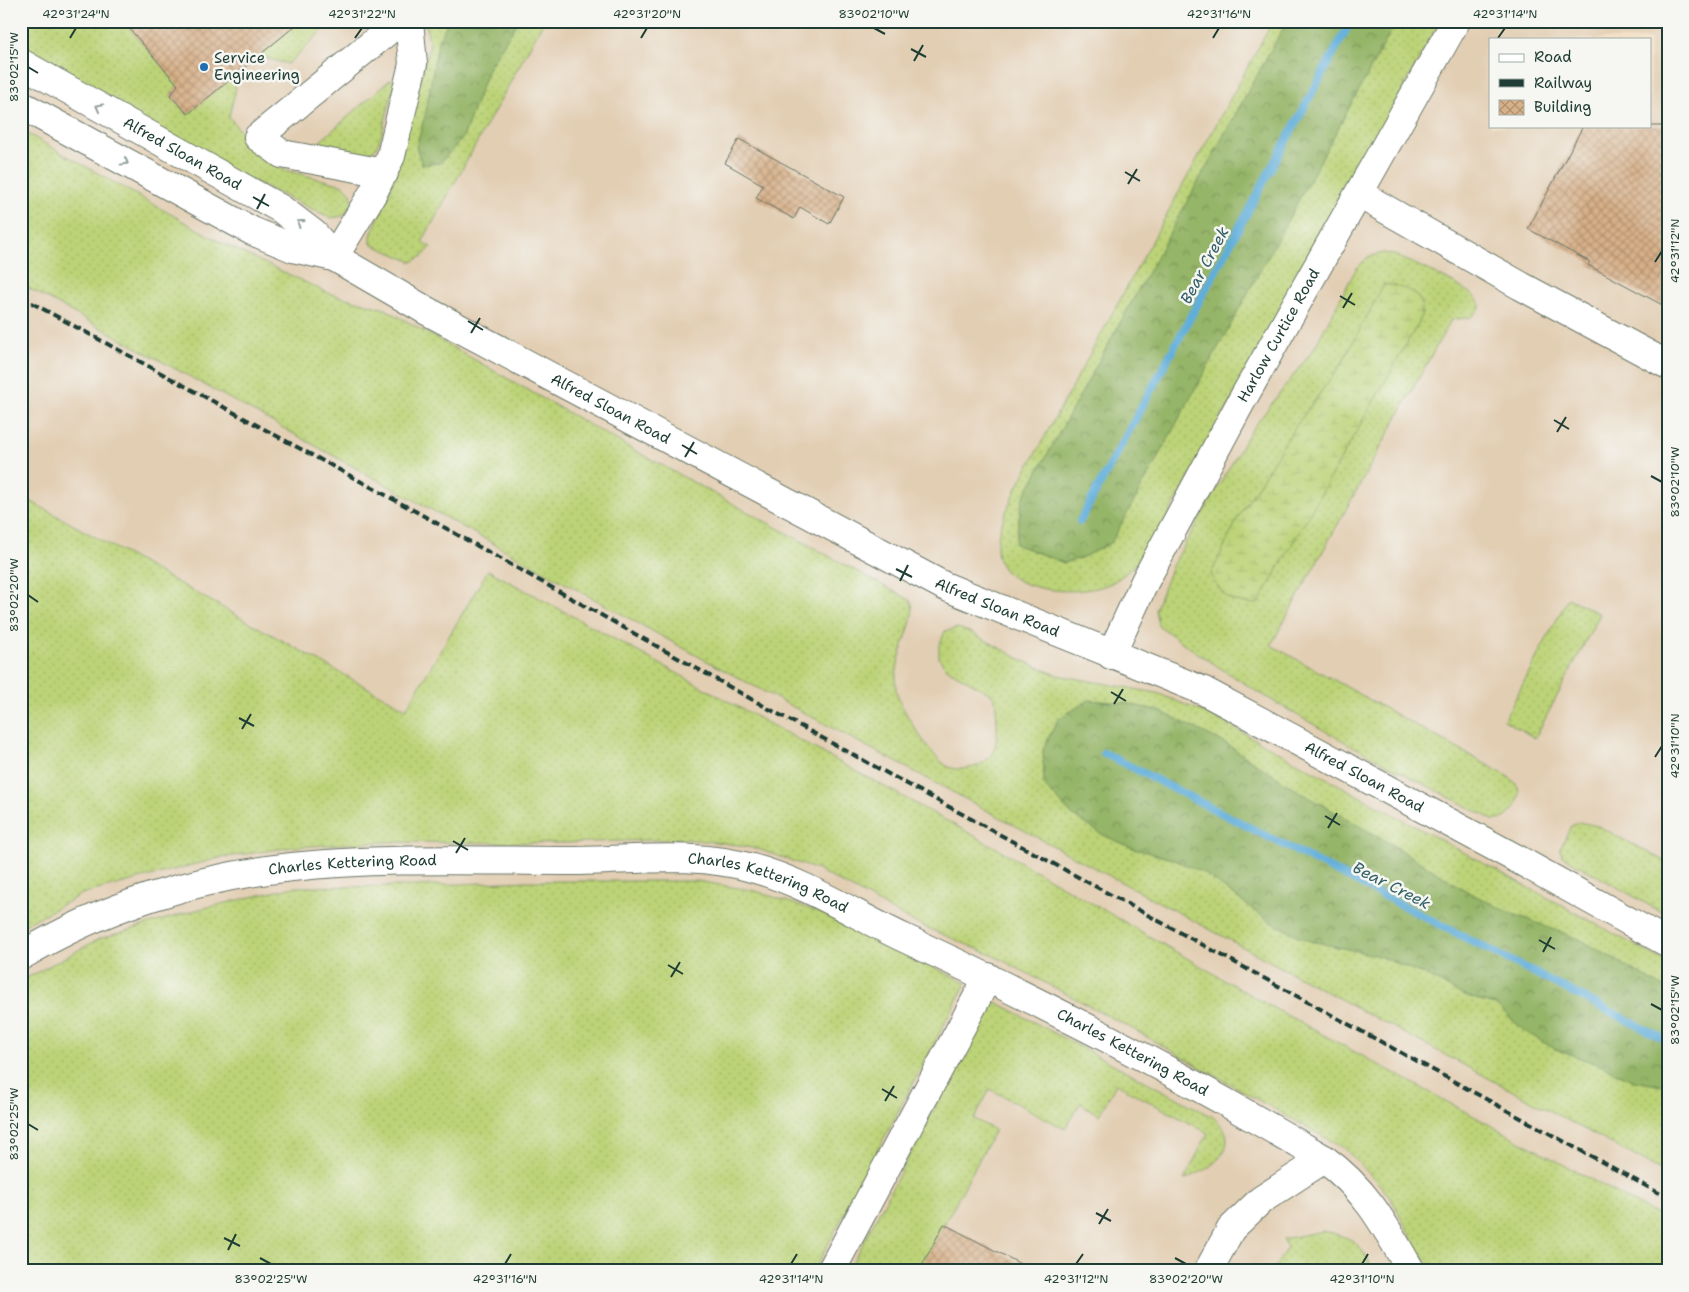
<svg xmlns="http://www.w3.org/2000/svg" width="1689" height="1292" viewBox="0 0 1689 1292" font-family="'Shantell Sans',sans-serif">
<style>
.built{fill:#e2ceb3;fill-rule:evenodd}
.grass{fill:url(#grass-dots);stroke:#6e8856}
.forest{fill:url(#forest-crowns);stroke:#5a794e}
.wetland{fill:url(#wetland-marsh);stroke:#6e8856}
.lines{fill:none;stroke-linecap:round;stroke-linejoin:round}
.stream{stroke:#60aeda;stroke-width:8}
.building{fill:url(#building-cross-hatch)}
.minor-casing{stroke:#697566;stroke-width:30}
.minor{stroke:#fff;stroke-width:28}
.rail{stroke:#1f3d34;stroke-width:4;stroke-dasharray:8 4;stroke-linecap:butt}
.oneway{stroke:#8f9e9a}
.ticks{fill:none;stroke:#1f3d34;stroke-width:2}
.poi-dot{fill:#1f6fb2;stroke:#f6f6f2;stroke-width:2}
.labels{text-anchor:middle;stroke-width:5;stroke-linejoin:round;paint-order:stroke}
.poi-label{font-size:15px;fill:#1f3d34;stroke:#f6f6f2;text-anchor:start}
.street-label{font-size:15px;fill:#1f3d34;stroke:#f6f6f2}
.water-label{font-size:16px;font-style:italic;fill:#325f66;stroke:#f6f6f2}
.neatline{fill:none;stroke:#1f3d34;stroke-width:2}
.ticks-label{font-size:12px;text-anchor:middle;fill:#1f3d34}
</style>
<defs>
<pattern id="grass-dots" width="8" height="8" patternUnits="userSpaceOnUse" patternTransform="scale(1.25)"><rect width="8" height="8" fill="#bcd377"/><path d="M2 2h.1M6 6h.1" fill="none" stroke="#a1b668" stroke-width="1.8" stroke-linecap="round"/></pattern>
<pattern id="forest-crowns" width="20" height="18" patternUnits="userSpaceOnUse" patternTransform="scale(1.25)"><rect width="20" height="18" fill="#95b568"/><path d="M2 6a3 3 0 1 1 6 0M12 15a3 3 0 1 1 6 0" fill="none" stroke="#799456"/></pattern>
<pattern id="wetland-marsh" width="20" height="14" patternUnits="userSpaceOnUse" patternTransform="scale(1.25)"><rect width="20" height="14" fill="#bcd377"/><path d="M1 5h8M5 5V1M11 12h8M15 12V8" fill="none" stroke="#a1b668"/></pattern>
<pattern id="building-cross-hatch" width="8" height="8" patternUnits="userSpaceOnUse" patternTransform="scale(1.25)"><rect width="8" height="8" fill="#d8b088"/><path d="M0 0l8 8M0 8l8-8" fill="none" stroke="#af9070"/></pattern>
</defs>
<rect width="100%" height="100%" fill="#f6f6f2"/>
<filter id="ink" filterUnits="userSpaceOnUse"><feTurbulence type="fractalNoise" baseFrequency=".02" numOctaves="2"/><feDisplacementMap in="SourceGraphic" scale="10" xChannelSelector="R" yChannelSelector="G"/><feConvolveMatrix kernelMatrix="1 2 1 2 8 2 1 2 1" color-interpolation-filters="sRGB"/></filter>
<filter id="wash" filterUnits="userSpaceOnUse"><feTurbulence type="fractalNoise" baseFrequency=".0096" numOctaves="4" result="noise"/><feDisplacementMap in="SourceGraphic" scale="20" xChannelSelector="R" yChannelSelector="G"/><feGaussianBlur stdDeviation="1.12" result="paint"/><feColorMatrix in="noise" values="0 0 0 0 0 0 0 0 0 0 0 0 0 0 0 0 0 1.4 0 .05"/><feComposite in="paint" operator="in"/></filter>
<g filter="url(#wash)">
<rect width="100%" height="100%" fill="#f3dec2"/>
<path class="built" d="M21,21h1647v1250h-1647zM1490,39h160v87h-160z"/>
<g class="grass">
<path d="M21,21h102l55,64 -8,10 17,19 46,-37 3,12 -7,27 24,34 13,12 19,8 58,15 8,8 2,12 -10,11 -12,2 -137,-65 -173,-103z"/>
<path d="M301,21h31l-44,43 -30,-8z"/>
<path d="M425,21h119l-122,221 9,5 -8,9 -11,6 -41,-18v-9l18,-41 41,-149z"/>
<path d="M1273,21h167l-288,524c-11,14 -23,28 -39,37 -27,16 -108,12 -115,-25 -5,-23 11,-50 19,-70z"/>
<path d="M391,79l4,3 -14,55 -5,11 -11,8 -55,-6z"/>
<path d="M21,130l201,113 106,50 57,16 247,140 278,151c13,17 -27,68 -10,102 9,18 31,54 47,64 7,4 14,3 22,2 27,-5 29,-26 28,-49 -1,-8 -1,-16 -3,-23l-45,-26 -6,-6 -4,-6v-12l6,-15 13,-3 14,5 54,29 31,13 100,18 51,21 460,249v211l-963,-514 -684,-376z"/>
<path d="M1383,253l9,1c18,8 80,34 88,49v6l-9,8 -20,3 -180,325 236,131c4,3 9,6 11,11 5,14 -10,36 -25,33 -115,-60 -231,-118 -335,-195l-3,-15 17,-44 78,-134 63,-82 43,-81 12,-12z"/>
<path d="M21,496l385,213 82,-139 505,276 275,159 400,216v50h-46l-28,-4 -48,4h-110l-18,-20 -25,-49 -12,-16 -36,-37 -214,-121 -135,-71 -85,-36 -93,-51 -60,-21 -34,-6 -39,-4 -123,4 -178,-1 -91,5 -74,11 -137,36 -61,33z"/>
<path d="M1568,598l32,16 -65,124 -31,-18z"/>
<path d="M1579,822l19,4 70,37v53l-106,-60 -2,-7 11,-23z"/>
<path d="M527,881h170l59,10 65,22 145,70 -152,288h-793v-290l78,-42 97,-29 98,-23 121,-1z"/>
<path d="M992,1000l221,117c4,4 11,10 13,16 7,24 -23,39 -42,47l24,-47 -92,-49 -17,31 -19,-12 -15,26 -75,-40 -16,30 21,11 -76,141h-71z"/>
<path d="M1323,1231c34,8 35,10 51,40h-101l14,-24 -4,-8z"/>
</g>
<g class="forest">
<path d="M448,21h70l-30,48 -25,69 -23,25 -18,2 -6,-18 10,-35 12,-71z"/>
<path d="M1287,21h106l-5,16 -277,506 -30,15 -17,5 -49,-19 7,-44z"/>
<path d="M1089,700l36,3 35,8 65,32 68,45 96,55 81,50 36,18 75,29 87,50v97l-34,-6 -34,-16 -45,-16 -31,-18 -26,-25 -36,-11 -32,-18 -51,-21 -73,-16 -39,-20 -63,-47 -32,-14 -37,-10 -32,-14 -31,-20 -28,-30 -1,-36 15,-30z"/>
</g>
<path class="wetland" d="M1384,284c24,3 46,11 35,38l-161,282c-29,-2 -33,-3 -47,-30l28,-58 54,-86 49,-67z"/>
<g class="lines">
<g class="stream">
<path d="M1080,521l271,-500"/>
<path d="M1104,753l564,288"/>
</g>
</g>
<g id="blocks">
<g class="building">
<path d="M123,21h178l-113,93 -18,-19 8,-10z"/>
<path d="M1583,126h85v182l-80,-43 2,-3 -62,-33z"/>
<path d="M739,139l105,58 -15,27 -29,-17 -6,12 -38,-21 7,-13 -38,-22z"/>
<path d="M944,1224l90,47h-115z"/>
</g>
</g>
</g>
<g filter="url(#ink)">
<use href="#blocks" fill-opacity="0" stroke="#697566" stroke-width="1"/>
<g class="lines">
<g class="minor-casing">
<g id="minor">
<path id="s1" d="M21,63l260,146 33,25 20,23"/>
<path id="s2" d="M21,105l231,126 41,17 41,9 93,54 517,275 260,105 315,169 149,83"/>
<path d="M384,173l-102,-19 -24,-17 142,-116"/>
<path d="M1359,194l162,92 147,79"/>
<path d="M334,257l39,-64 18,-37 22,-92 -3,-33 -4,-10"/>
<path id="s3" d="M1111,655l34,-74 96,-179 215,-381"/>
<path id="s4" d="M21,956c80,-49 177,-79 271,-89 92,-10 187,-6 279,-6 61,0 121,-10 181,7 55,15 101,46 152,70 144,67 284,140 420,221 43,31 61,67 87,112"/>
<path d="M831,1271l157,-294"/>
<path d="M1208,1271l23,-42 30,-29 63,-41"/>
</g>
</g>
<use href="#minor" class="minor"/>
<path class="rail" d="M21,297l394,214 356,199 897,488"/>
</g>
<defs><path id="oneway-chevron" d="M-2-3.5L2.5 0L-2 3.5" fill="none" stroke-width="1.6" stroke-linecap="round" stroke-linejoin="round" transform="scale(1.25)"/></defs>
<g class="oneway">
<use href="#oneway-chevron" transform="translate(99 107) rotate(-151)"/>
<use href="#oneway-chevron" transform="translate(125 162) rotate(29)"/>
<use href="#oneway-chevron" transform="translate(300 223) rotate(-144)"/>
</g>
</g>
<path class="ticks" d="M874,28l11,6M70,38l6,-10M355,38l7,-10M641,38l6,-10M1213,38l6,-10M1498,38l7,-10M911,49l15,8M914,61l9,-16M28,67l10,6M1125,172l15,9M1128,184l9,-15M253,197l16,9M257,209l8,-15M1655,262l7,-11M1340,296l15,9M1343,308l9,-15M468,321l15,9M471,333l9,-15M1554,420l15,9M1557,432l9,-15M682,445l15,9M685,457l9,-15M1651,476l11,6M896,569l16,8M900,581l8,-16M28,595l10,7M1111,692l15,9M1114,704l9,-15M239,718l15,8M242,729l9,-15M1655,757l7,-11M1325,816l15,9M1328,828l9,-15M453,841l15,9M456,853l9,-15M1539,940l16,9M1543,952l8,-15M668,965l15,9M671,977l9,-15M1651,1004l11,6M882,1089l15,9M885,1101l9,-15M28,1124l10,6M1096,1213l15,8M1099,1224l9,-15M224,1238l16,8M228,1250l8,-16M260,1258l11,6M1175,1258l11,6M505,1264l6,-10M791,1264l6,-10M1076,1264l7,-10M1362,1264l6,-10"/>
<circle class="poi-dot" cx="204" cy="67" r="5"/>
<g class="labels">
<g class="poi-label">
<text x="214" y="63">Service<tspan x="214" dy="17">Engineering</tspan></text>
</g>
<g class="street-label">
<text dy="5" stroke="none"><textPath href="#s1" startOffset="185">Alfred Sloan Road</textPath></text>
<text dy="5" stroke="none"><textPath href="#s3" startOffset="361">Harlow Curtice Road</textPath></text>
<text dy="5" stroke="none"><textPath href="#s2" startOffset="665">Alfred Sloan Road</textPath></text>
<text dy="5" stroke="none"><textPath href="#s2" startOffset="1100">Alfred Sloan Road</textPath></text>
<text dy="5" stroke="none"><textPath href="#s2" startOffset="1505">Alfred Sloan Road</textPath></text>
<text dy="5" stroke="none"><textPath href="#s4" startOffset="348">Charles Kettering Road</textPath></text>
<text dy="5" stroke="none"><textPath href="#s4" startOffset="768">Charles Kettering Road</textPath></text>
<text dy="5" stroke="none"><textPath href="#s4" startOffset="1172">Charles Kettering Road</textPath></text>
</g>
<g class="water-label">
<text transform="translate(1204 265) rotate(-62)" y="6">Bear Creek</text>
<text transform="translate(1392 885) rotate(27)" y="6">Bear Creek</text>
</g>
</g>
<rect width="1689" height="1292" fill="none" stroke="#f6f6f2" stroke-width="55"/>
<rect x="1489" y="38" width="162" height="90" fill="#f6f6f2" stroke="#a0aca6"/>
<rect x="1499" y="54" width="25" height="8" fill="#ffffff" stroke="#a0aca6"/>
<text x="1534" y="62" font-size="15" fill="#1f3d34">Road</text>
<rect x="1499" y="79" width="25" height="8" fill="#1f3d34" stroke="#a0aca6"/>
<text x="1534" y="88" font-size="15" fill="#1f3d34">Railway</text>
<rect x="1499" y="100" width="25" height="15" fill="url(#building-cross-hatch)" stroke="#a0aca6"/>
<text x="1534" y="112" font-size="15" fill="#1f3d34">Building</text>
<rect x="28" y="28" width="1634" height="1236" class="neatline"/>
<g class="ticks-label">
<text x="76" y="18">42°31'24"N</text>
<text x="362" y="18">42°31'22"N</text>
<text x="647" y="18">42°31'20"N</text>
<text x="874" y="18">83°02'10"W</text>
<text x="1219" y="18">42°31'16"N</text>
<text x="1505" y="18">42°31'14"N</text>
<text transform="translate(14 67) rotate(-90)" y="4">83°02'15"W</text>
<text transform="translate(1675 251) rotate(-90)" y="4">42°31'12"N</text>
<text transform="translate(1675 482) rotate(-90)" y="4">83°02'10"W</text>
<text transform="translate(14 595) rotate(-90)" y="4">83°02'20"W</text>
<text transform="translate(1675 746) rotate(-90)" y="4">42°31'10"N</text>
<text transform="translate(1675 1010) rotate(-90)" y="4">83°02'15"W</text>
<text transform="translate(14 1124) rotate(-90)" y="4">83°02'25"W</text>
<text x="271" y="1283">83°02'25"W</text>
<text x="505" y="1283">42°31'16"N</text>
<text x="791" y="1283">42°31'14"N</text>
<text x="1076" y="1283">42°31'12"N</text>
<text x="1186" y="1283">83°02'20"W</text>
<text x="1362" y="1283">42°31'10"N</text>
</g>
</svg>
